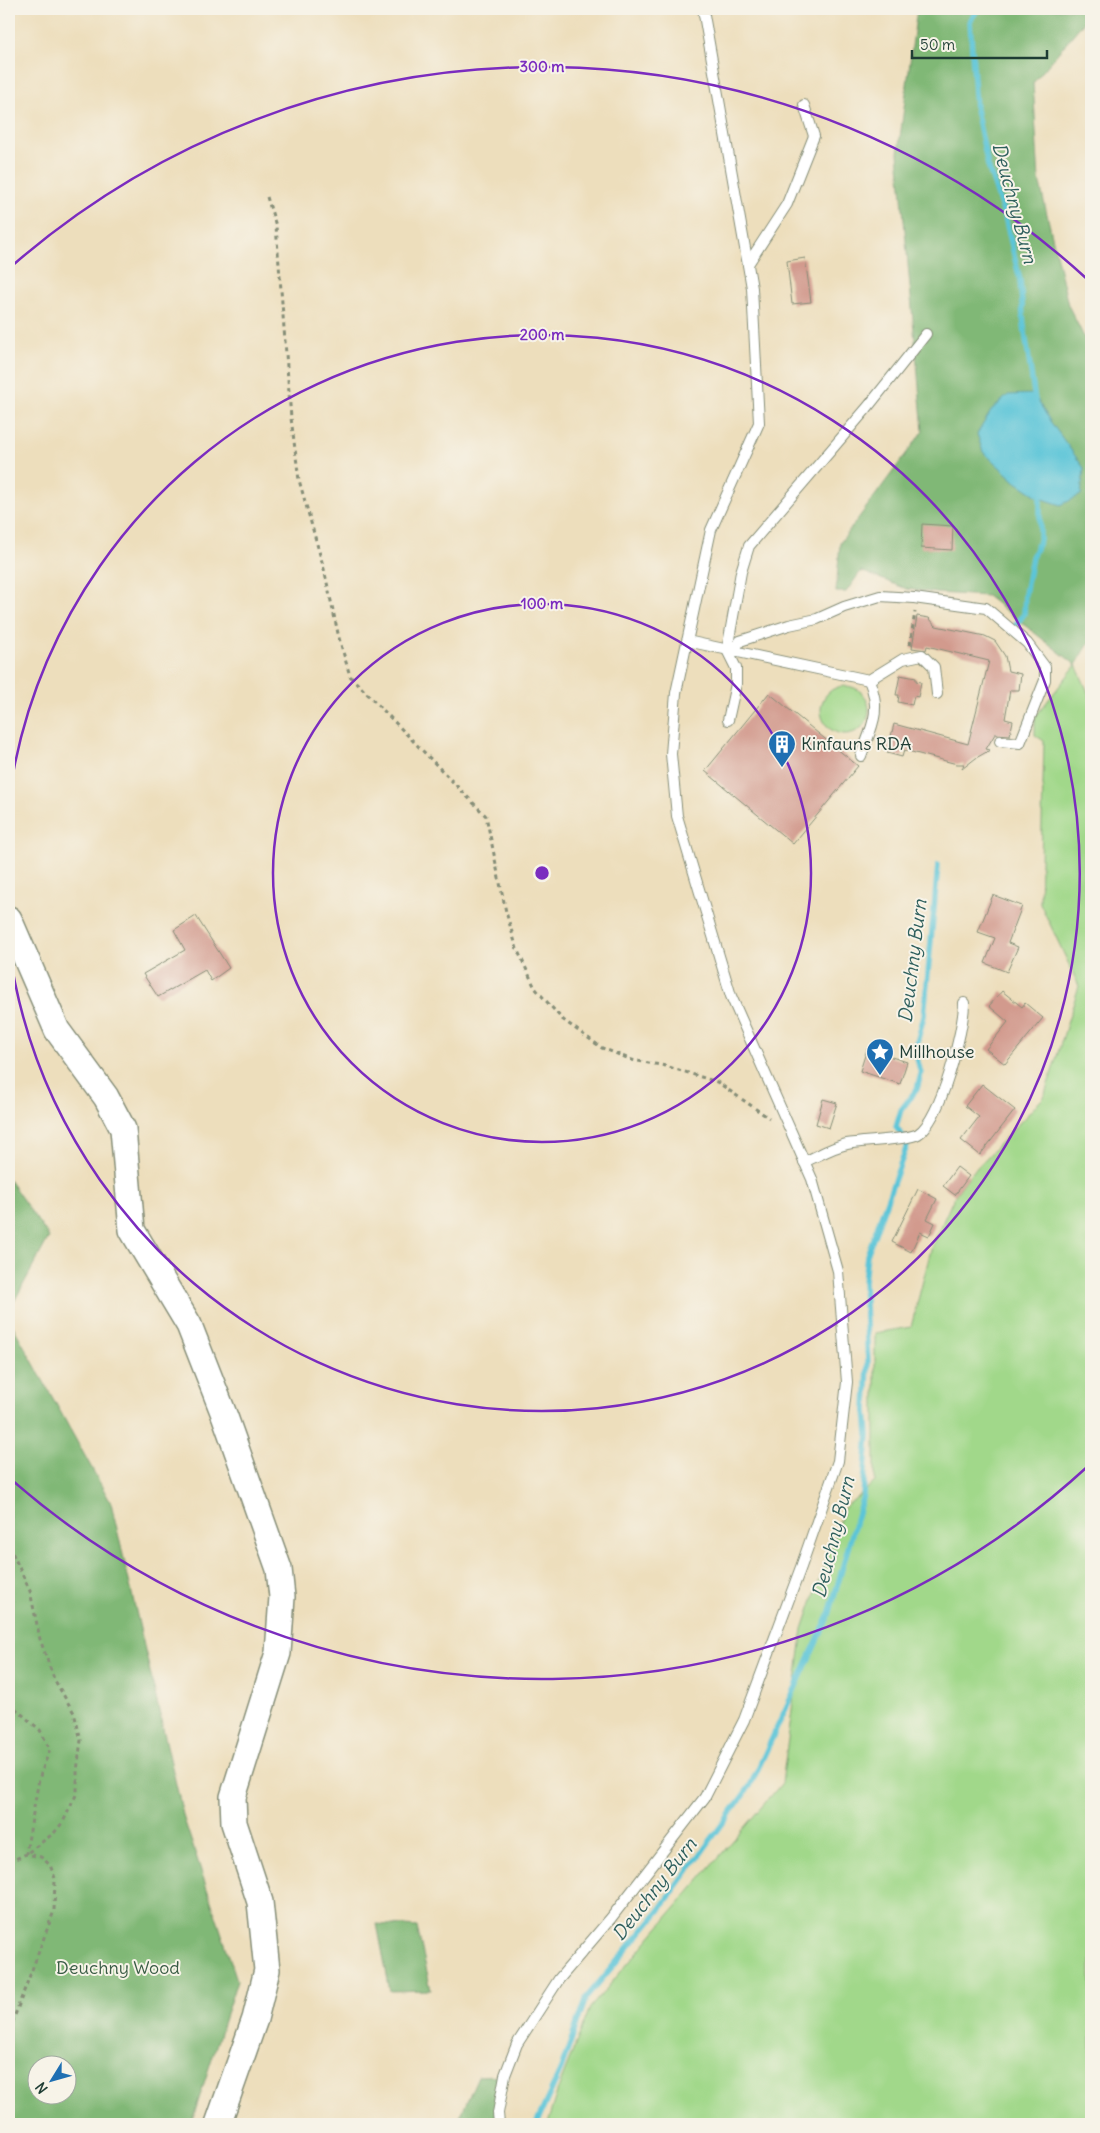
<svg xmlns="http://www.w3.org/2000/svg" width="1100" height="2133" viewBox="0 0 1100 2133" font-family="Delius,sans-serif">
<style>
.green{fill:#a1d88a;stroke:#608a5f}
.forest{fill:#80b876;stroke:#507a55;fill-rule:evenodd}
.water{fill:#5cc5d8;stroke:#3e8186}
.lines{fill:none;stroke-linecap:round;stroke-linejoin:round}
.stream{stroke:#5cc5d8;stroke-width:5.5}
.building{fill:#d29a8d}
.service-casing{stroke:#868e78;stroke-width:12}
.tertiary-casing{stroke:#868e78;stroke-width:28}
.path{stroke:#868e78;stroke-width:3;stroke-dasharray:4 4;stroke-linecap:butt}
.service{stroke:#fff;stroke-width:10}
.tertiary{stroke:#fff;stroke-width:25}
.ring{fill:none;stroke:#7b2cbf;stroke-width:2.5}
.labels{text-anchor:middle;stroke-width:4;stroke-linejoin:round;paint-order:stroke}
.poi-label{font-size:18px;fill:#1f3d34;stroke:#f7f3e8;text-anchor:start}
.park-label{font-size:18px;fill:#395c45;stroke:#f7f3e8}
.water-label{font-size:19px;font-style:italic;fill:#2e5f5d;stroke:#f7f3e8}
.centre{fill:#7b2cbf;stroke:#f7f3e8;stroke-width:2.5}
.ring-label{font-size:15px;text-anchor:middle;font-weight:bold;fill:#7b2cbf;stroke:#f7f3e8;stroke-width:4;stroke-linejoin:round;paint-order:stroke}
</style>
<rect width="100%" height="100%" fill="#f7f3e8"/>
<filter id="ink" filterUnits="userSpaceOnUse"><feTurbulence type="fractalNoise" baseFrequency=".02" numOctaves="2"/><feDisplacementMap in="SourceGraphic" scale="10" xChannelSelector="R" yChannelSelector="G"/><feConvolveMatrix kernelMatrix="1 2 1 2 8 2 1 2 1" color-interpolation-filters="sRGB"/></filter>
<filter id="wash" filterUnits="userSpaceOnUse"><feTurbulence type="fractalNoise" baseFrequency=".0096" numOctaves="4" result="noise"/><feDisplacementMap in="SourceGraphic" scale="20" xChannelSelector="R" yChannelSelector="G"/><feGaussianBlur stdDeviation="1.12" result="paint"/><feColorMatrix in="noise" values="0 0 0 0 0 0 0 0 0 0 0 0 0 0 0 0 0 1.4 0 .05"/><feComposite in="paint" operator="in"/></filter>
<g filter="url(#wash)">
<rect width="100%" height="100%" fill="#eddebc"/>
<g class="green">
<path d="M1076,665l15,34v1425h-544l11,-35 32,-81 192,-225 21,-154 41,-121 31,-26v-149l36,-6 21,-81 23,-51 14,-19 75,-79 35,-111 -39,-83 4,-162 -9,-6v-18z"/>
<circle cx="845" cy="710" r="24"/>
</g>
<g class="forest">
<path d="M917,9h174v4l-58,70 6,97 29,125 23,46v289l-15,25 -89,-69 -50,-3 -30,-4 -46,-18 -15,21h-10l4,-49 83,-112 -25,-278z"/>
<path d="M9,1180l40,57 -40,74z"/>
<path d="M9,1319l102,184 73,316 53,161 -46,144h-182zM38,2066h30v30h-30z"/>
<path d="M377,1924l40,3 14,63 -41,1z"/>
<path d="M505,2075l-7,38 12,11h-53l21,-48z"/>
</g>
<path class="water" d="M1034,394l16,27 34,47 -3,27 -20,10 -21,-7 -24,-16 -33,-30 -6,-18 14,-23 17,-16z"/>
<g class="lines">
<g class="stream">
<path d="M978,9l-8,12 6,88 12,57 18,55 14,59 4,46 11,74"/>
<path d="M1015,626l9,-12 1,-20 7,-37 8,-17v-42"/>
<path d="M536,2124l25,-55 25,-71 73,-87 91,-125 79,-171 34,-120 5,-60 -2,-25 2,-47 -4,-81 3,-27 41,-112 -12,-16 5,-17 16,-21 4,-15 -6,-24 9,-34 14,-151"/>
</g>
</g>
<g id="blocks">
<g class="building">
<path d="M805,258l6,44 -19,2 -5,-43z"/>
<path d="M922,524l31,2 -1,24 -31,-2z"/>
<path d="M917,616l12,2 7,8 49,10 10,5 10,15 3,15 13,3 -2,16h-9l-5,29 8,2 -3,14 -15,-1 -9,15 4,1 -14,8 -14,11 2,-5h-7l-53,-14 -2,7 -15,-4 7,-29 74,20 21,-83 -62,-15 -1,4 -14,-2z"/>
<path d="M900,675l16,3v3l5,1 -3,15 -4,-1 -2,9 -14,-3 1,-7h-3z"/>
<path d="M769,693l89,73 -65,78 -88,-73z"/>
<path d="M993,895l29,11 -14,37 10,4 -11,25 -22,-9 10,-25 -17,-6z"/>
<path d="M196,916l33,52 -18,13 -6,-11 -47,27 -15,-23 42,-24 -11,-20z"/>
<path d="M1002,991l20,16 3,-4 18,15 -38,46 -19,-15 22,-27 -19,-16z"/>
<path d="M867,1049l40,13 -7,22 -40,-13z"/>
<path d="M982,1084l33,26 -35,45 -19,-15 18,-23 -14,-11z"/>
<path d="M823,1099l14,4 -8,25 -13,-4z"/>
<path d="M957,1167l12,9 -14,19 -12,-9z"/>
<path d="M918,1189l19,10 -10,20 8,4 -6,13 -9,-4 -9,20 -19,-10z"/>
</g>
</g>
</g>
<g filter="url(#ink)">
<use href="#blocks" fill-opacity="0" stroke="#868e78" stroke-width="1"/>
<g class="lines">
<g class="service-casing">
<g id="service">
<path d="M748,264l39,-60 27,-68 -10,-31"/>
<path d="M687,641l182,39 34,-21 19,-4 12,12 3,27"/>
<path d="M734,651l6,-10 49,-16 28,-6 27,-12 36,-11 34,2 72,10 41,35 18,24v13l-25,63 -20,-2"/>
<path d="M728,720l8,-36v-16l-9,-18 14,-78 8,-26 118,-138 59,-74"/>
<path d="M861,756c11,-30 21,-45 8,-76"/>
<path d="M804,1162c14,-6 28,-15 43,-18 14,-3 61,-4 71,-10 23,-14 46,-105 46,-131"/>
<path d="M499,2124l-1,-11 7,-38 12,-31 42,-65 52,-61 94,-121 39,-77 57,-153 37,-106 9,-79 -9,-111 -26,-92 -81,-183 -54,-180 -6,-62 5,-61 35,-163 48,-107 -7,-135 -49,-279"/>
</g>
</g>
<g class="tertiary-casing">
<path id="tertiary" d="M9,919l48,111 49,67 17,32 9,101 57,95 36,92 54,152 3,28 -4,56 -45,144 1,26 26,79 7,68 -12,49 -37,105"/>
</g>
<g class="path">
<path d="M267,197l9,29 15,192 8,62 25,89 15,69 11,38 136,140 20,96 11,37 18,39 27,31 40,29 30,12 34,6 51,16 52,36"/>
<path d="M910,645l5,-33"/>
<path d="M9,1546l21,45 10,48 14,40 20,34 7,27 -4,31v22l-14,29 -9,11 -28,21"/>
<path d="M9,1703l31,27 10,19 -11,30 -13,74"/>
<path d="M9,1862l17,-8 15,3 9,8 5,13 -1,33 -45,120"/>
</g>
<use href="#service" class="service"/>
<use href="#tertiary" class="tertiary"/>
</g>
</g>
<g class="ring">
<circle cx="542" cy="873" r="269"/>
<path d="M9 798A538 538 0 1 1 9 948"/>
<path d="M1087 1467A806 806 0 0 1 13 1481M13 265A806 806 0 0 1 1087 279"/>
</g>
<defs>
<g id="building-pin" transform="scale(1.4375)"><path d="M0 17L-7.5 6A9.5 9.5 0 1 1 7.5 6Z" fill="#1f6fb2" stroke="#f7f3e8"/><path d="M-4-6H4V6H1V3H-1V6H-4ZM-2.5-4.3h1.7v1.8h-1.7ZM.8-4.3h1.7v1.8H.8ZM-2.5-1h1.7V.8h-1.7ZM.8-1h1.7V.8H.8Z" fill="#fff"/></g>
<g id="sight-pin" transform="scale(1.4375)"><path d="M0 17L-7.5 6A9.5 9.5 0 1 1 7.5 6Z" fill="#1f6fb2" stroke="#f7f3e8"/><path d="M0-6L1.8-2.2L6-1.7L2.9 1.2L3.7 5.4L0 3.3L-3.7 5.4L-2.9 1.2L-6-1.7L-1.8-2.2Z" fill="#fff"/></g>
</defs>
<g fill-rule="evenodd">
<use href="#building-pin" x="782" y="744"/>
<use href="#sight-pin" x="880" y="1052"/>
</g>
<g class="labels">
<g class="poi-label">
<text x="801" y="750">Kinfauns RDA</text>
<text x="899" y="1058">Millhouse</text>
</g>
<g class="park-label">
<text x="118" y="1974">Deuchny Wood</text>
</g>
<g class="water-label">
<text transform="translate(1015 203) rotate(75)" y="7">Deuchny Burn</text>
<text transform="translate(912 961) rotate(-83)" y="7">Deuchny Burn</text>
<text transform="translate(833 1537) rotate(-76)" y="7">Deuchny Burn</text>
<text transform="translate(654 1889) rotate(-52)" y="7">Deuchny Burn</text>
</g>
</g>
<circle cx="542" cy="873" r="8" class="centre"/>
<g class="ring-label">
<text x="542" y="72">300 m</text>
<text x="542" y="340">200 m</text>
<text x="542" y="609">100 m</text>
</g>
<rect width="1100" height="2133" fill="none" stroke="#f7f3e8" stroke-width="30"/>
<g transform="translate(52 2080) rotate(233)"><circle r="24" fill="#f7f3e8" stroke="#a1aaa0"/>
<path d="M0-4L9 19L0 12L-9 19Z" fill="#1f6fb2"/>
<text y="-8" font-size="14" font-weight="bold" text-anchor="middle" fill="#1f3d34">N</text>
</g>
<path d="M912 50v8h135v-8" fill="none" stroke="#1f3d34" stroke-width="2.5"/>
<text x="920" y="50" font-size="15" fill="#1f3d34" stroke="#f7f3e8" stroke-width="4" paint-order="stroke">50 m</text>
</svg>
